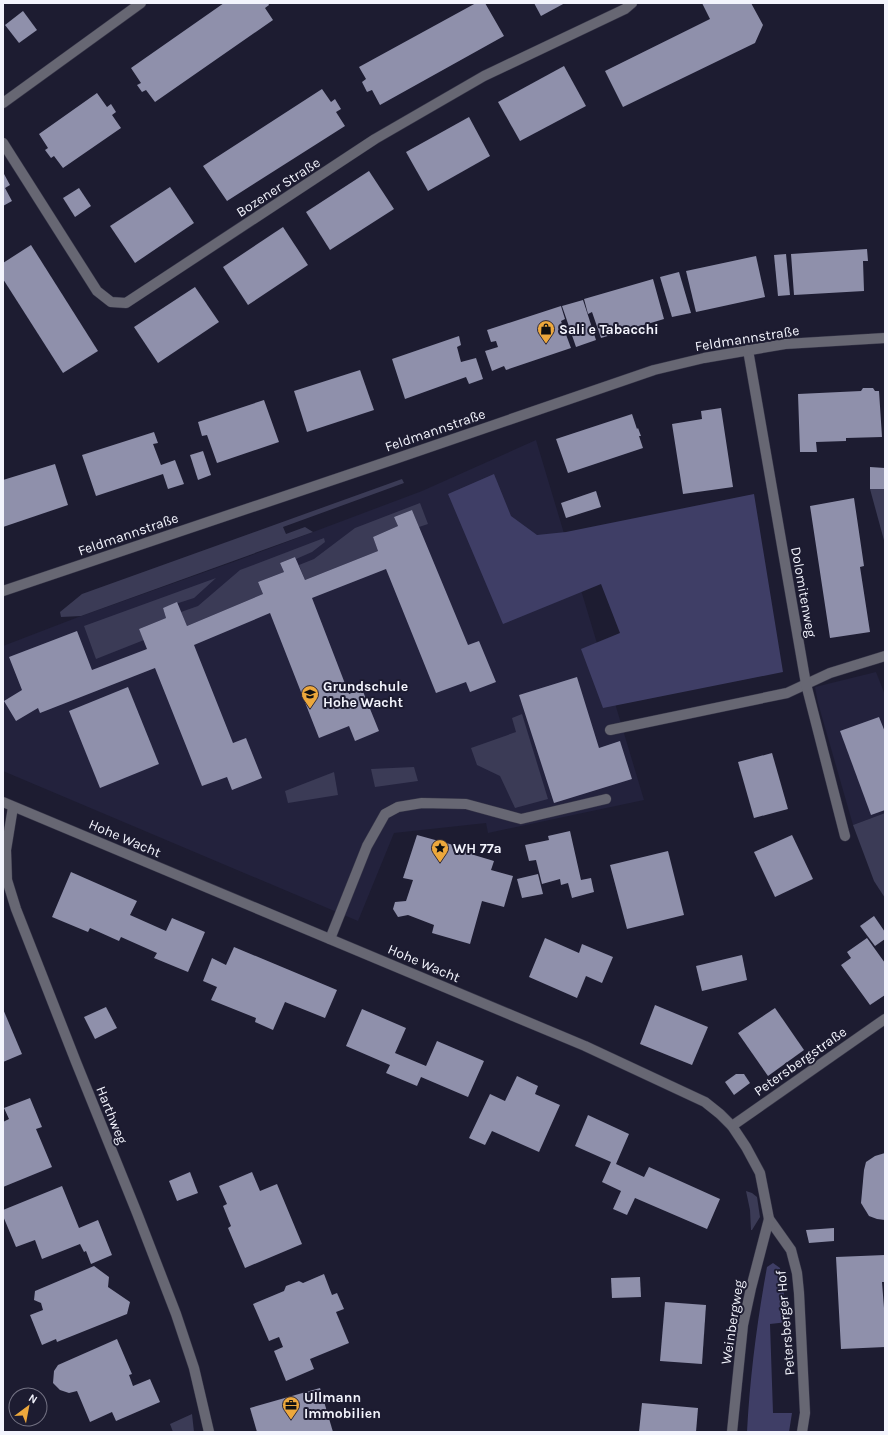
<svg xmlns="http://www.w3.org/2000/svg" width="888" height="1435" viewBox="0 0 888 1435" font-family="Karla,sans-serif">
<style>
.built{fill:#23223d}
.green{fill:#3b3b56}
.forest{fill:#3f3e66}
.building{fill:#8f90ab}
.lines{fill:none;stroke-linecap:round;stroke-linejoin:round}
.service-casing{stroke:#373649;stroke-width:11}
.minor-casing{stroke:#373649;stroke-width:11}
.tertiary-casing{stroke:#373649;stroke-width:11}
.service{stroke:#676773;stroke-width:10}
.minor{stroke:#676773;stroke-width:10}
.tertiary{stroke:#676773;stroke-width:10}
.labels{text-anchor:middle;stroke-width:4;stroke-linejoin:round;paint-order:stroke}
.street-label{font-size:14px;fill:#f3f4fd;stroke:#1d1c31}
.poi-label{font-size:14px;font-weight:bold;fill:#f3f4fd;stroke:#1d1c31;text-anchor:start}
</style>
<rect width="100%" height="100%" fill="#1d1c31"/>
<g class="built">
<path d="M536,440l108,360 -156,33 -2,-10 -92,10 -36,88 -355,-150v-125l78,-30 155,-55 186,-70z"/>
<path d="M876,672l9,23v118l-32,12 -35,-122 -3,-16z"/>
</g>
<g class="green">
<path d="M402,479l2,4 -121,44 3,7 19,-7 8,5 -232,84 -20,1 -1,-5 22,-18z"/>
<path d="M870,489h15v55z"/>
<path d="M420,503l8,21 -9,3 -7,-17 -18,7 4,9 -25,11 5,14 -73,29 -6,-15 15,-6 41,-31z"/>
<path d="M324,538l1,4 -13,10 -16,7 -1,-2 -15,6 4,9 -26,10 5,12 -76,32 -6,-14 17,-6 42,-36z"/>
<path d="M216,578l-22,20 -31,10 3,10 -27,11 5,11 -48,19 -12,-33z"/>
<path d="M522,714l26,85 -33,9 -15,-32 -23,-11 -6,-17 45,-16 -4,-14z"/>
<path d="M414,767l4,14 -43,6 -4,-18z"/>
<path d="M334,772l4,23 -50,8 -3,-12z"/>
<path d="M885,813v85l-11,-17 -21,-56z"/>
<path d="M746,1191l6,2 5,4 3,20 -8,13h-1l-1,-20z"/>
<path d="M192,1414l2,18h-21l-3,-8z"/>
</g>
<g class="forest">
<path d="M494,474l17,42 26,19 29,-3 188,-38 29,178 -180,36 -22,-59 39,-16 -19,-49 -98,40 -55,-130z"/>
<path d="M773,1263l7,5 8,54 -18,2 3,89h19l-3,19h-42c3,-56 10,-110 20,-165z"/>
</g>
<g class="building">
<path d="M224,3h44l1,2 -4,3 8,12 -118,82 -9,-12 -4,2 -5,-7 4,-2 -10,-15z"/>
<path d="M476,3h9l19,33 -124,69 -8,-15 -5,2 -5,-10 4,-3 -7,-12z"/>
<path d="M534,3h31l-24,13z"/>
<path d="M702,3h49l12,22 -8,18 -132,64 -18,-36 105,-52z"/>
<path d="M23,11l14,19 -18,13 -14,-18z"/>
<path d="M564,66l22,40 -66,35 -22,-39z"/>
<path d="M322,89l9,13 4,-3 6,10 -5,3 9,14 -118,75 -24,-35z"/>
<path d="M97,93l10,14 4,-3 5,8 -4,3 9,13 -58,40 -9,-12 -3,2 -6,-8 3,-2 -9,-14z"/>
<path d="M469,117l21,39 -62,35 -22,-39z"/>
<path d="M369,171l25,38 -64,41 -24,-38z"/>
<path d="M4,174l6,11 -5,3 7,13 -9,5z"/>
<path d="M170,187l24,36 -59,40 -25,-37z"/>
<path d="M79,188l12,18 -16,11 -12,-19z"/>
<rect x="884" y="211" width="1" height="20"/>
<path d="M283,227l25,38 -60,40 -25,-38z"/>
<path d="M31,245l67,106 -35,22 -60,-94v-16z"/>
<path d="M867,249l1,12h-5l1,30 -70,4 -3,-41z"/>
<path d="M786,254l4,41 -12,1 -4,-41z"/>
<path d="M756,256l9,41 -69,15 -10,-41z"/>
<path d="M679,272l12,41 -19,4 -12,-40z"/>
<path d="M653,279l11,40 -63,19 -9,-26 -4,2 -4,-15z"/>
<path d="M195,287l24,35 -61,41 -24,-36z"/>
<path d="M583,300l13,40 -20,7 -14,-41z"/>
<path d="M561,306l4,13 -4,2 10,27 -65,22 -2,-4 -12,5 -7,-20 13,-4 -2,-6 -5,1 -4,-12z"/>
<path d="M459,336l2,9 -4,2 4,15 15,-4 7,21 -14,5 -3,-7 -61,22 -13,-40z"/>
<path d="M360,370l14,40 -67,22 -13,-41z"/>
<path d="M863,388h10l2,3h4l3,46 -36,1v3l-30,1 1,10h-17l-2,-58 63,-3z"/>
<path d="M264,400l15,42 -62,21 -10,-28 -5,1 -4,-14z"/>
<path d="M721,408l12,79 -50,7 -11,-70 30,-5 -1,-8z"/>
<path d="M632,414l5,15 1,-1 3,8h-2l4,12 -75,25 -12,-34z"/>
<path d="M154,432l4,11 -5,1 8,21 14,-5 9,24 -16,5 -5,-15 -67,22 -14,-41z"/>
<path d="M203,451l8,24 -13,5 -8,-25z"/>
<path d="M55,464l13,41 -65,22v-47z"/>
<path d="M870,467l15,1v21h-15z"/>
<path d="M596,491l5,16 -35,11 -5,-15z"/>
<path d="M854,498l10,68 -4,1 10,65 -40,6 -20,-132z"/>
<path d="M412,510l56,135 11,-4 17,41 -26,10 -4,-10 -30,11 -50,-124 -74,29 37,96 13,-5 17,42 -24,10 -6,-15 -30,12 -49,-125 -76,32 39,98 13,-5 16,40 -30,12 -5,-13 -25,9 -47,-118 -115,45 -2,-5 -22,13 -12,-20 18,-11 -13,-33 68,-26 15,39 55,-21 -8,-20 27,-11 -3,-10 14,-6 10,24 76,-32 -5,-12 26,-10 -4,-9 15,-6 10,23 73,-29 -5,-14 25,-11 -4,-9z"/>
<path d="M577,677l22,71 21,-7 12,38 -78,24 -35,-108z"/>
<path d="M128,687l31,77 -59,24 -31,-77z"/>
<path d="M879,717l6,15v78l-14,5 -31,-84z"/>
<path d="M772,753l16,56 -34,9 -16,-56z"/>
<path d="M570,831l11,49 10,-2 3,14 -22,6 -4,-15 -7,2 -1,-6 -18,5 -6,-24 -7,1 -4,-16 24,-5 -1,-4z"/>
<path d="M417,835l58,16 -1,4 20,6 -3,9 22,6 -9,31 -22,-6 -12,43 -38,-11 2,-8 -26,-10 -10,2 -5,-8 2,-7 11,-1 7,-21 -10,-2z"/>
<path d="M792,835l21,44 -38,18 -21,-45z"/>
<path d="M668,851l16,64 -57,14 -17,-64z"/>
<path d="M71,872l66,29 -7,14 36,16 6,-13 33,14 -17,40 -34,-14 3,-5 -36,-16 -2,4 -29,-13 -2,4 -36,-15z"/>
<path d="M538,874l5,20 -21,4 -5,-19z"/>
<path d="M874,916l11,16v7l-10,7 -15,-20z"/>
<path d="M545,938l34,15 3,-9 31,13 -11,26 -16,-7 -9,22 -48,-21z"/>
<path d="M867,938l18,25v32l-15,10 -29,-40 10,-7 -4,-6z"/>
<path d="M234,947l103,43 -12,28 -40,-16 -12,28 -18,-8 1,-4 -45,-18 6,-13 -14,-6 9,-23 14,7z"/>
<path d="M742,955l5,25 -45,11 -6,-25z"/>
<path d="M655,1005l53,22 -16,38 -52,-21z"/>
<path d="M106,1007l11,21 -22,11 -11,-22z"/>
<path d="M775,1008l29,42 -36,26 -30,-43z"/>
<path d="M3,1009l19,45 -19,8z"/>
<path d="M362,1009l44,19 -11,25 31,13 11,-25 47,20 -16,36 -47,-20 -4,9 -31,-13 4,-8 -44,-19z"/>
<path d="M736,1074h8l6,9 -16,12 -9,-13z"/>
<path d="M517,1076l21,10 -3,8 25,11 -21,47 -47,-21 -7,14 -16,-7 21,-44 15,7z"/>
<path d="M30,1098l12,29 -6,2 16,38 -49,20v-65l6,-3 -5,-11z"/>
<path d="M588,1115l41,19 -13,30 28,13 5,-10 71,32 -13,30 -72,-31 -8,17 -14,-6 8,-18 -19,-9 9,-20 -36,-16z"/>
<path d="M885,1153v67l-8,-1 -8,-3 -8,-13 3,-33 2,-8 9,-6z"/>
<path d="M190,1172l8,21 -21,8 -8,-20z"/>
<path d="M252,1172l8,19 17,-7 25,60 -57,24 -17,-40 3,-2 -8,-20 4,-2 -8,-18z"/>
<path d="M62,1186l17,42 19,-8 14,35 -21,9 -5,-13 -2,1 -4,-8 -38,15 -7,-19 -19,7 -13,-31v-6z"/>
<path d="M834,1228v13l-25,2 -3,-13z"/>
<path d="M885,1255v27h-3l3,39v26l-44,2 -5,-92z"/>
<path d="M94,1266l15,11 -1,10 22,15 -3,12 -70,28 -1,-3 -14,6 -12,-30 13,-5 -2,-7 -7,-3 1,-9z"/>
<path d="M324,1274l8,21 5,-2 7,16 -8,3 13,31 -39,16 4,10 -28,12 -12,-30 9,-4 -4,-10 -10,4 -16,-37 31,-13 2,-5 13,-5 4,2z"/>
<path d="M640,1277l1,20 -29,1 -1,-20z"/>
<path d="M665,1302l41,3 -4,59 -42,-3z"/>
<path d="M117,1339l15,35 -3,1 4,11 17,-7 10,23 -44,19 -4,-9 -22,10 -13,-31 -8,2 -9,-3 -7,-7 1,-12 4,-6z"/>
<path d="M320,1388l13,44h-76l-7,-24z"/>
<path d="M642,1403l56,5 -2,24h-57z"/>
</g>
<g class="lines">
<g class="service-casing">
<g id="service">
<path d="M610,730l177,-37 43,-20 55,-17"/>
<path d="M330,939l37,-93 18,-32 13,-7 24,-4 44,1 55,15 85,-20"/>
</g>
</g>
<g class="minor-casing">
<g id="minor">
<path d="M3,143l94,148 14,11 15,1 249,-164 109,-63 141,-67 7,-6"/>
<path d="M748,350l58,334 39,152"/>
<path d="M3,802l582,244 120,56 15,12 12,12 14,21 14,26 9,46 22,31 6,23 2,20 6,120 -3,19"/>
<path d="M13,807l-7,43 1,30 9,29 60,153 61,151 39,101 18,54 15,64"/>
<path d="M732,1126l153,-107"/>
<path d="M732,1432l11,-107 8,-37 18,-69"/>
</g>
</g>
<g class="tertiary-casing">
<g id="tertiary">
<path d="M3,103l138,-100"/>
<path d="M3,591l389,-131 262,-90 50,-12 81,-14 100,-6"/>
</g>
</g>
<use href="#service" class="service"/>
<use href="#minor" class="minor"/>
<use href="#tertiary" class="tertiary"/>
</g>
<defs>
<g id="shop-pin" transform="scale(0.9)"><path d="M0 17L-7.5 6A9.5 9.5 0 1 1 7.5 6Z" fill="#eda83c" stroke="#1d1c31"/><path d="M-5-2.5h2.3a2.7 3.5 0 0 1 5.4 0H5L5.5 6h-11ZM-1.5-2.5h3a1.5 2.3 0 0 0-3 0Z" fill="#111"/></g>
<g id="school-pin" transform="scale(0.9)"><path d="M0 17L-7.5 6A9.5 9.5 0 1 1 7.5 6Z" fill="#eda83c" stroke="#1d1c31"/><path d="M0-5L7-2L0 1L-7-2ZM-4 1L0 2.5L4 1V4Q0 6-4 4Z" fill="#111"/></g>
<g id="sight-pin" transform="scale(0.9)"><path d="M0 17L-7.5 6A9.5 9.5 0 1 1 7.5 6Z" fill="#eda83c" stroke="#1d1c31"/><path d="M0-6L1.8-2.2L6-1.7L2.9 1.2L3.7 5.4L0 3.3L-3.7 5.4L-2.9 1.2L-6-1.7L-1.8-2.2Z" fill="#111"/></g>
<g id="office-pin" transform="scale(0.9)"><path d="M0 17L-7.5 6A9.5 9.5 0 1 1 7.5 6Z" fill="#eda83c" stroke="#1d1c31"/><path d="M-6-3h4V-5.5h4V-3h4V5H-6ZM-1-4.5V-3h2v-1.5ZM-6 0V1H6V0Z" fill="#111"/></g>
</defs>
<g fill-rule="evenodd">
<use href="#shop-pin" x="546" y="329"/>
<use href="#school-pin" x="310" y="694"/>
<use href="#sight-pin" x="440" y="848"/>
<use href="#office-pin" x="291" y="1405"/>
</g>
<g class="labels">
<g class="street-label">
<text transform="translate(278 187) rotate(-33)" y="5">Bozener Straße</text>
<text transform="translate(747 338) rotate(-9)" y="5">Feldmannstraße</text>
<text transform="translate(435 430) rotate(-19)" y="5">Feldmannstraße</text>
<text transform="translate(128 534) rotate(-19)" y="5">Feldmannstraße</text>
<text transform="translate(804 592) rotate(80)" y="5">Dolomitenweg</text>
<text transform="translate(125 838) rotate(23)" y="5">Hohe Wacht</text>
<text transform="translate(424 963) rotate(23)" y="5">Hohe Wacht</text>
<text transform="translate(800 1061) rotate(-35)" y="5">Petersbergstraße</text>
<text transform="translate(112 1115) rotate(68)" y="5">Harthweg</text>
<text transform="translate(732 1322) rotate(-81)" y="5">Weinbergweg</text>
<text transform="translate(785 1323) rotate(-95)" y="5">Petersberger Hof</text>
</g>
<g class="poi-label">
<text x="559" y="334">Sali e Tabacchi</text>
<text x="323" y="691">Grundschule<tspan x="323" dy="16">Hohe Wacht</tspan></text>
<text x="453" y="853">WH 77a</text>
<text x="304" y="1402">Ullmann<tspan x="304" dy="16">Immobilien</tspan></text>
</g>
</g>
<rect width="888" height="1435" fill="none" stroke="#f3f4fd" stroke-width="8"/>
<g transform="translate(28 1407) rotate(32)"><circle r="19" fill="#1d1c31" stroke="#737283"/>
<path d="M0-3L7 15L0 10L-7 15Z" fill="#eda83c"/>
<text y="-6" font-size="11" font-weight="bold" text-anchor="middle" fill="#f3f4fd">N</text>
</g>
</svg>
